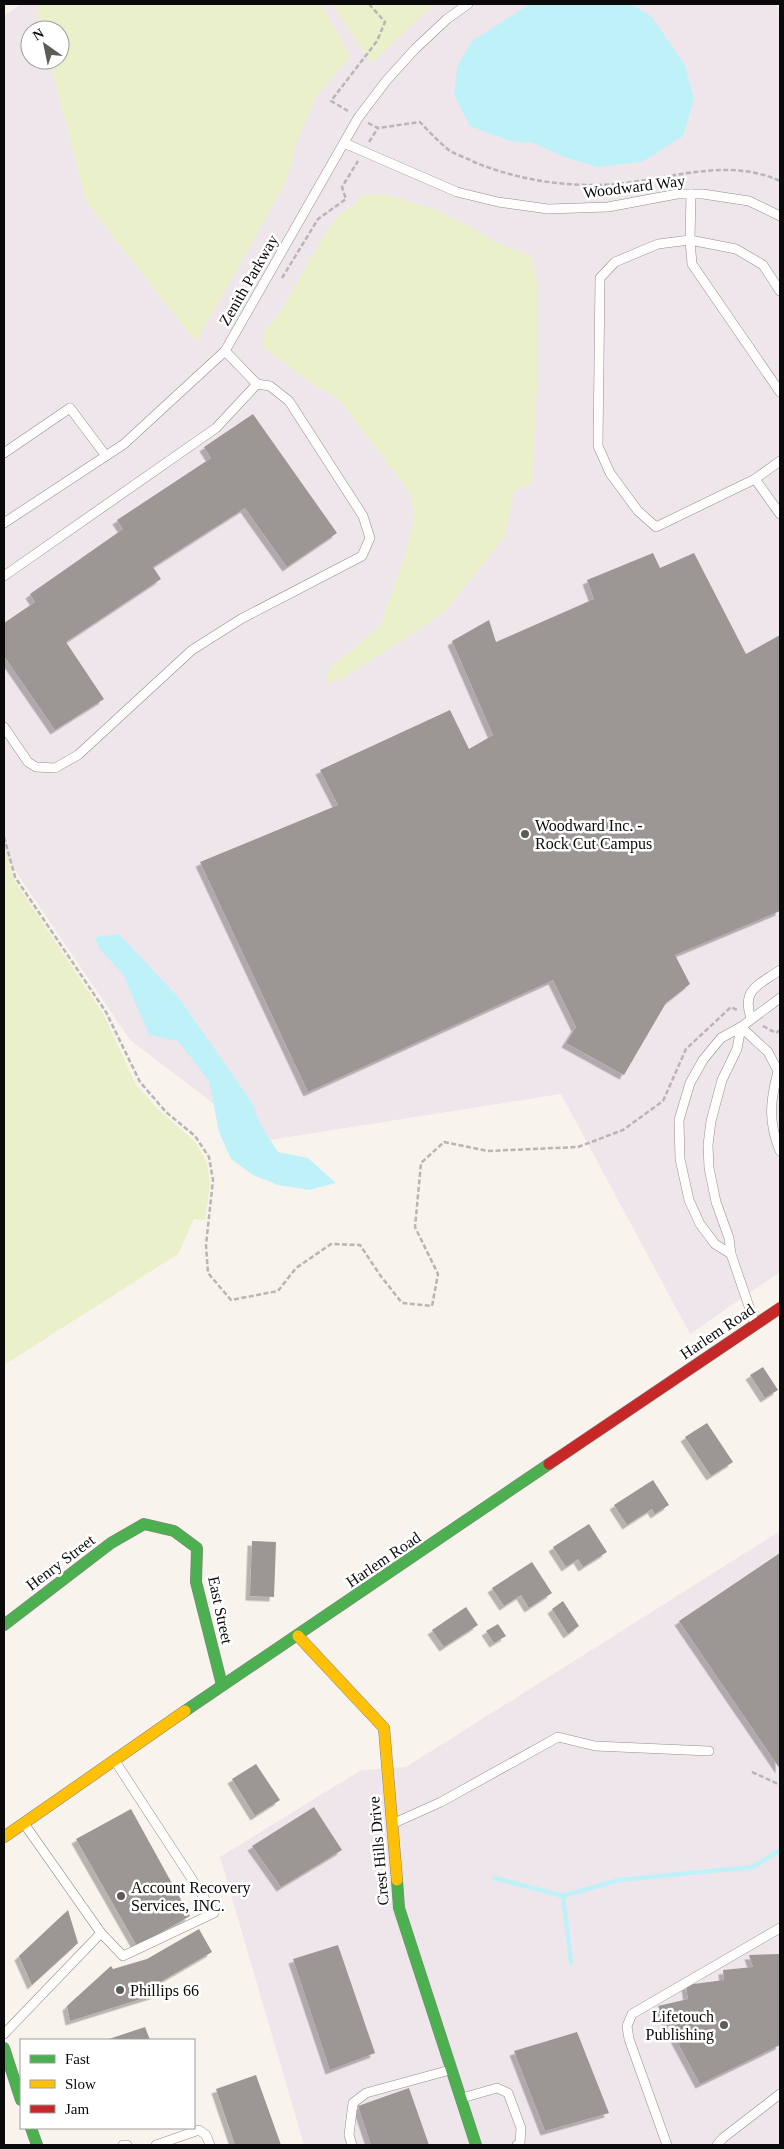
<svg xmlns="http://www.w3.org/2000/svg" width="784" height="2149" viewBox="0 0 784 2149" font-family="'Times New Roman',serif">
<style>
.industrial{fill:#efe6ec;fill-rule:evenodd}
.green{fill:#eaf0ca}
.water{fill:#bff2f8}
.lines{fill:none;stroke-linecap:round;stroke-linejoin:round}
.stream{stroke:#bff2f8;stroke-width:4.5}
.building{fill:#9c9794;filter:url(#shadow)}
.lane-casing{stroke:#928f8c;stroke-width:10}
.fast-casing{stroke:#888683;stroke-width:12}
.slow-casing{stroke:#888683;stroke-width:12}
.jam-casing{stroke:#888683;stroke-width:12}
.path{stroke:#b7b6b5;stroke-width:2.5;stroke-dasharray:5 2.5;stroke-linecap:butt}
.lane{stroke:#fefdfc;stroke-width:9}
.fast{stroke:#4caf50;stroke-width:11}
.slow{stroke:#ffc107;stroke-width:11}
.jam{stroke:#c62828;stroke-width:11}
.poi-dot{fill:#5e5c59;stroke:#fff;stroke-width:2}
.labels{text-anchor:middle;stroke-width:5;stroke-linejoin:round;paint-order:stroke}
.street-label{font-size:16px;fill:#0a0a0a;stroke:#fff}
.poi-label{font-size:16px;fill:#0a0a0a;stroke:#fff;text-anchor:start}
</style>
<defs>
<filter id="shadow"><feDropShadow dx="-4.5" dy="4.5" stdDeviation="0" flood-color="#0004"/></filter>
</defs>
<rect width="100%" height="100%" fill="#f9f3ed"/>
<g class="industrial">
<path d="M21,4h755l4,7v1261l-90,62 -129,-240 -298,47 -133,-101 -126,-186v-838zM30,30h30v30h-30z"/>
<path d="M780,1531v614h-476l-84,-288 141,-87 45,-3z"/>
</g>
<g class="green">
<path d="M40,4h281l29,52 -33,39 -21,48 -9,37 -91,162 -109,-139 -38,-143h11v-30h-19l-4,-18z"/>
<path d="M332,4h102l-62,59z"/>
<path d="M384,194l53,16 24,12 36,21 34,13 6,27v101l-5,99 -18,8 -9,45 -58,73 -27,20 -77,49 -19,5 8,-18 24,-18 24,-21 27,-77 7,-31 -4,-25 -71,-94 -26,-15 -51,-38 2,-16 15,-16 50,-87 11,-14 13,-7 9,-11z"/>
<path d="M4,842l9,36 91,137 32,70 22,24 37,33 12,21 3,22 -5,35 -11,-1 -16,35 -174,111z"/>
</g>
<g class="water">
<path d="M530,4h101l20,12 34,49 9,34 -11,37 -41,26 -45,5 -33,-10 -31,-14 -23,-2 -40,-15 -16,-31 3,-28 15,-26z"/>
<path d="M119,934l60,64 72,103 10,24 17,27 30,6 28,25 -27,7 -31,-5 -25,-10 -22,-16 -12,-27 -10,-51 -31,-40 -29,-6 -26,-61 -23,-24 -5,-13z"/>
</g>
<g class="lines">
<g class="stream">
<path d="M494,1878l69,18 56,-16 134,-13 27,-17"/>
<path d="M563,1896l8,67"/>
</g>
</g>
<g class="building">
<path d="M253,414l84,119 -50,34 -42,-59 -92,59 8,12 -95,63 38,57 -49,31 -51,-74v-33l31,-21 -5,-8 93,-65 -6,-9 94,-62 -7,-11z"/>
<path d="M653,553l7,15 34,-15 52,101 34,-19v276l-105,44 15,29 -24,19 -42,72 -58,-32 10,-16 -23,-47 -245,112 -108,-230 138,-57 -18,-35 130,-60 19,39 24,-14 -41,-94 37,-21 7,22 98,-43 -7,-19z"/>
<path d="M763,1367l15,23 -13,8 -15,-23z"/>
<path d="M707,1423l26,39 -22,14 -26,-39z"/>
<path d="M653,1480l16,25 -14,9 -3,-5 -25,16 -13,-20z"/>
<path d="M589,1524l18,28 -24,15 -5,-8 -12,8 -13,-20z"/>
<path d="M252,1541l24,1 -2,55 -24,-1z"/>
<path d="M780,1553v216l-101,-148z"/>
<path d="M532,1562l20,31 -23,15 -8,-13 -17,11 -12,-18z"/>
<path d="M563,1601l16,25 -11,8 -16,-25z"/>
<path d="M466,1607l12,18 -34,22 -12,-17z"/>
<path d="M498,1624l8,12 -12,7 -8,-12z"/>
<path d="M256,1764l24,36 -25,16 -23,-37z"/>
<path d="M314,1807l28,43 -61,37 -29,-41z"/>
<path d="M131,1809l59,107 -53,30 -61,-107z"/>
<path d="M68,1910l10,33 -46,42 -13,-29z"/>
<path d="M199,1929l13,23 -57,33 2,9 -87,27 -3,-15 44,-40 2,3 34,-10z"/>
<path d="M338,1945l37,108 -45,17 -37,-111z"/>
<path d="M780,1954v91l-80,39 -42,-78 30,-7 -2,-14 38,-5 -1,-10 30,-3 -4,-12z"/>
<path d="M145,2027l5,13h-44z"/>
<path d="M577,2032l32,81 -64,18 -31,-80z"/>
<path d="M256,2075l25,70h-46l-19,-56z"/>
<path d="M409,2088l20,57h-58l-13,-39z"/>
</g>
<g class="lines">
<g class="lane-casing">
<g id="lane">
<path d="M344,143l113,49 41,10 50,7 60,-2 69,-13h26l46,7 31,15"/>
<path d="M691,194l-1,46 -32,4 -43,18 -15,16 -2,168 12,27 28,38 18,16 99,-48 25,35"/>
<path d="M780,291l-17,-26 -27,-16 -46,-9 2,24 88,128"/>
<path d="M225,351l32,33"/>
<path d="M4,453l66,-45 36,48"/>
<path d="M755,479l25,-18"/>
<path d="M4,523l120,-79 101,-93 133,-233 28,-37 29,-32 32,-30 21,-15"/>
<path d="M4,576l212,-148 41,-44 13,2 19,15 74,115 7,22 -8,18 -121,63 -49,31 -114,105 -23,13 -19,-1 -8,-5 -24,-35"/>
<path d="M751,1018c-10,-29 8,-33 29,-48"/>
<path d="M741,1027l-4,22 -15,31 -11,41 -3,24 1,23 7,34 13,36 2,16 24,70"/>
<path d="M741,1027l27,25 10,19c-8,31 -10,50 2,80"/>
<path d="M731,1254l-16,-10 -15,-20 -11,-24 -9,-41 -1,-39 11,-37 13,-23 18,-22 20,-11 39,-29"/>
<path d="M392,1824l49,-22 117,-65 37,9 114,5"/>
<path d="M101,1933l22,23 91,-43 -99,-152"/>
<path d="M4,2034l97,-101 -76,-108"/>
<path d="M462,2098l35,-10 11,5 13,35 -1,15 -3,2"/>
<path d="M123,2145h4"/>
<path d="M156,2145l43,-15 7,5 4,10"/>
<path d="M352,2145l-3,-10 4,-32 13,-10 84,-23"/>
<path d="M667,2145l-38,-106 -2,-13 5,-12 148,-86"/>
<path d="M717,2145l6,-7 57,-44"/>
</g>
</g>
<g class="fast-casing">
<g id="fast">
<path d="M4,1625l107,-82 33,-19 30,7 23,17 -1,34 26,103"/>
<path d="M185,1711l364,-247"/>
<path d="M397,1880l2,28 77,237"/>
<path d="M4,2048l17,52"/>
<path d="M31,2128l6,17"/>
</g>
</g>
<g class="slow-casing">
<g id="slow">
<path d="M298,1636l86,92 13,152"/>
<path d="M4,1837l181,-126"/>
</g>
</g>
<g class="jam-casing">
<path id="jam" d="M549,1464l231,-156"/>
</g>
<g class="path">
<path d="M348,111l-17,-10 46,-60 8,-19 -16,-18"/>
<path d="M368,123l10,5 42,-6c9,10 19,20 30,29 7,4 17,7 24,11 44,18 94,26 142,22 54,-5 112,-27 164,-3"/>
<path d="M369,142l9,-14"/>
<path d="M282,278l36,-59 28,-20 -4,-12 16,-26"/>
<path d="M4,837l11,40 91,135 34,70 26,30 29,24 14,21 4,23 -7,65 2,28 23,27 47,-9 18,-23 35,-24 29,1 20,30 22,28 30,3 6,-32 -23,-47 6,-64 23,-21 44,9 90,-4 45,-17 40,-29 23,-52 45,-42 6,3"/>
<path d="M763,1026l13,7 4,-3"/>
<path d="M752,1772l26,12 2,-1"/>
</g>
<use href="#lane" class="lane"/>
<use href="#fast" class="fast"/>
<use href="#slow" class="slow"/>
<use href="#jam" class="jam"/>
</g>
<g class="poi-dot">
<circle cx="525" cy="834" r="5"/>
<circle cx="121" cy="1896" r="5"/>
<circle cx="120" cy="1990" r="5"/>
<circle cx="724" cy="2025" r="5"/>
</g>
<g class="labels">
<g class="street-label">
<text transform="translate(634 186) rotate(-7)" y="6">Woodward Way</text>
<text transform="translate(248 280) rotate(-60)" y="6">Zenith Parkway</text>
<text transform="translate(717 1331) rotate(-34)" y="6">Harlem Road</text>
<text transform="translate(383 1559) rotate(-34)" y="6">Harlem Road</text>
<text transform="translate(60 1562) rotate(-37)" y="6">Henry Street</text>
<text transform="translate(221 1610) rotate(78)" y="6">East Street</text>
<text transform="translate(378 1851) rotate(-95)" y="6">Crest Hills Drive</text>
</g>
<g class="poi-label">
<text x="535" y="831">Woodward Inc. -<tspan x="535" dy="18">Rock Cut Campus</tspan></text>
<text x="131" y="1893">Account Recovery<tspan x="131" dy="18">Services, INC.</tspan></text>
<text x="130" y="1996">Phillips 66</text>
<text x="714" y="2022" text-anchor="end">Lifetouch<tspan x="714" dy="18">Publishing</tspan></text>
</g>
</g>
<rect width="784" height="2149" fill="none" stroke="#0a0a0a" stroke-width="10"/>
<rect x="20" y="2039" width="175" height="90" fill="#ffffff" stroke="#9d9d9d"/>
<rect x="30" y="2055" width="25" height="8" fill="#4caf50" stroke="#9d9d9d"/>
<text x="65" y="2064" font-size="15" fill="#0a0a0a">Fast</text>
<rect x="30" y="2080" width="25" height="8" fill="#ffc107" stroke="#9d9d9d"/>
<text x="65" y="2089" font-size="15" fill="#0a0a0a">Slow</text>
<rect x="30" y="2105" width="25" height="8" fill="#c62828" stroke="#9d9d9d"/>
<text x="65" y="2114" font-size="15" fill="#0a0a0a">Jam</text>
<g transform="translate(45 45) rotate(327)"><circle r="24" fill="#ffffff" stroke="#9d9d9d"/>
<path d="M0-4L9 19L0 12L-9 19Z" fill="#5e5c59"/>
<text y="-8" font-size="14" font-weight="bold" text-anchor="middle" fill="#0a0a0a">N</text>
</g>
</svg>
